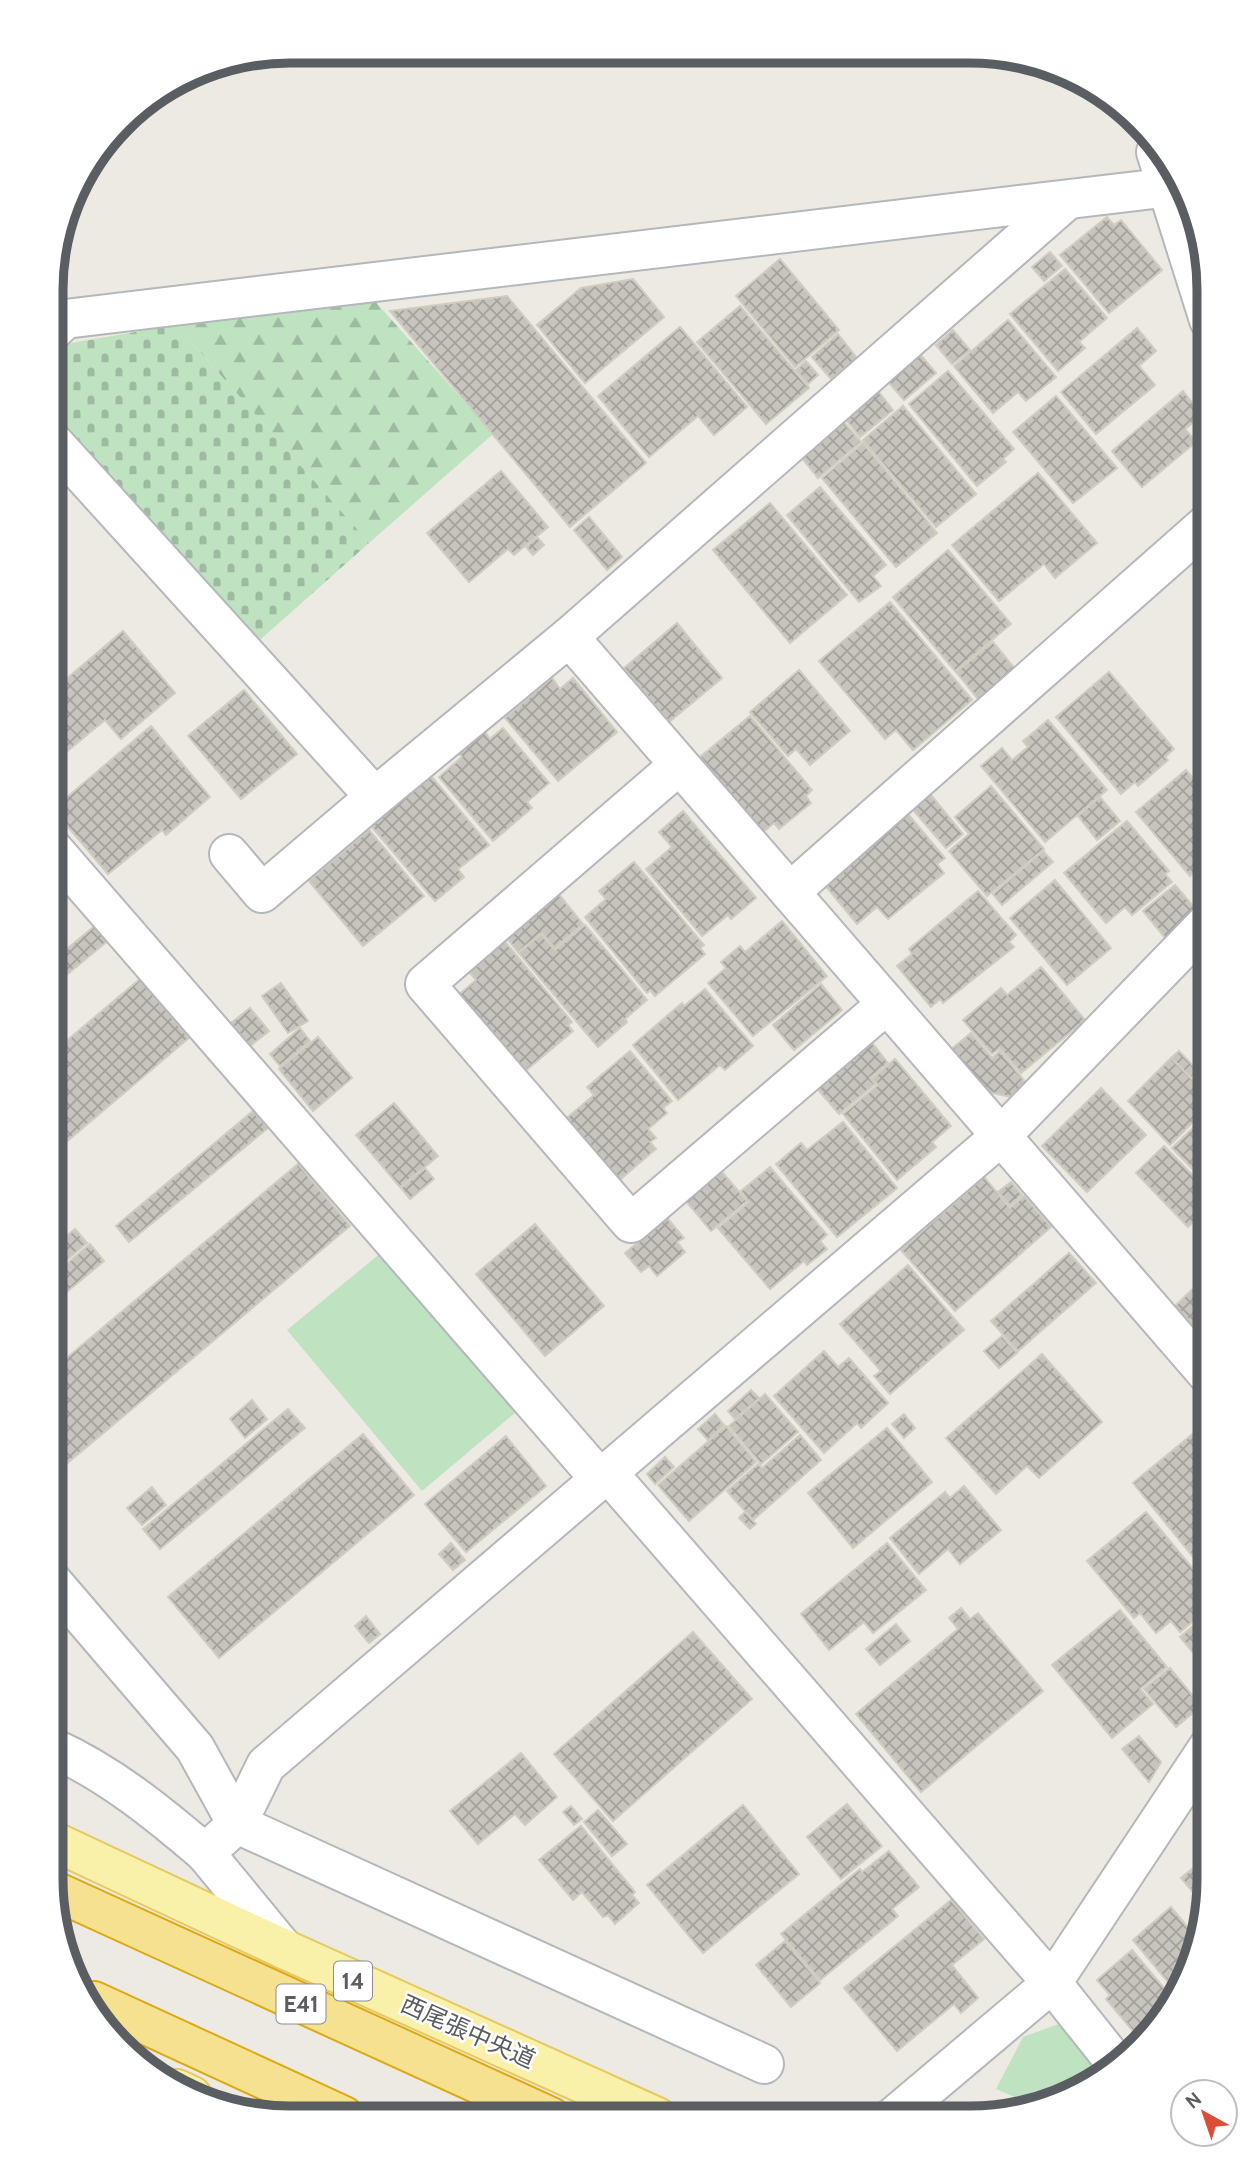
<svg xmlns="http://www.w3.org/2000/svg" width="1260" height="2169" viewBox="0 0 1260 2169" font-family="Cabin,'Noto Sans JP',sans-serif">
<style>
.green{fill:#bfe2c1}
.forest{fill:url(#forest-firs)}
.cemetery{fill:url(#cemetery-stones)}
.building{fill:url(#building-cross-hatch);stroke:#d0ccc0;stroke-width:2}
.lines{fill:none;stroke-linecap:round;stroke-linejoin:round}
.minor-casing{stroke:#b4b7bb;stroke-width:42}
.major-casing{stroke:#e7c95f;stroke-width:42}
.highway-casing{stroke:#dea910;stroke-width:42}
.minor{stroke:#fff;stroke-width:38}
.major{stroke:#f9f1a9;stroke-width:38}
.highway{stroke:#f5e18f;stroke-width:38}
.labels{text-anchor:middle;stroke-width:5;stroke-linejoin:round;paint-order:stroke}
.shield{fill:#fff;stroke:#8c8e90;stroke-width:2}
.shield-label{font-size:23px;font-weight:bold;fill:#5a5d61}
.street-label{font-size:24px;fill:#5a5d61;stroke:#fff}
.rim{fill:none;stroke:#5a5d61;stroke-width:9}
</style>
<defs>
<pattern id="forest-firs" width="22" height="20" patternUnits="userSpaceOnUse" patternTransform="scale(1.75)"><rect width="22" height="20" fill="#bfe2c1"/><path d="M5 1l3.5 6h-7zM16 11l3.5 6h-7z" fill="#9ebaa0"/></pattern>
<pattern id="cemetery-stones" width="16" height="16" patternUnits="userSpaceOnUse" patternTransform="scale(1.75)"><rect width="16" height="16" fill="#bfe2c1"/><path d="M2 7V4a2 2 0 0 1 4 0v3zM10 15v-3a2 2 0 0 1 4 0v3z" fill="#9ebaa0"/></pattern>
<pattern id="building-cross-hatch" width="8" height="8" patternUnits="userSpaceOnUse" patternTransform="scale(1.75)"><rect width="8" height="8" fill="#c7c4be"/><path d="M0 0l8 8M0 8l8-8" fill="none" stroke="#a5a29e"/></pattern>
</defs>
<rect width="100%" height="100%" fill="#eceae2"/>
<g class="green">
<path d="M382,1252l134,160 -94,79 -135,-161z"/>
<path d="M1067,2021l43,51 -63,33 -9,2 -42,-18 27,-52z"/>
</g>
<path class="forest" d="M373,299l120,135 -124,109 -193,-218z"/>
<path class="cemetery" d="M176,325l193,218 -118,105 -198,-219v-71l18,-15z"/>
<g class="building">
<path d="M1107,217l7,8 7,-5 41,50 -53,43 -49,-58z"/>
<path d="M1050,252l12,14 -18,15 -12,-14z"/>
<path d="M780,259l59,71 -44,37 -59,-71z"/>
<path d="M1065,269l42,49 -28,24 6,6 -27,23 -48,-57z"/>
<path d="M633,279l31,38 -79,66 -48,-58 44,-37z"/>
<path d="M507,296l139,167 -76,64 -180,-216z"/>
<path d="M740,306l69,82 -43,36 -69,-82z"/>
<path d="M1008,320l48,57 -30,24 -8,-9 -25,21 -39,-47z"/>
<path d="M680,327l67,80 -33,28 -16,-19 -49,41 -51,-61z"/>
<path d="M1137,328l19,23 -17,15 16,19 -59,49 -35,-42z"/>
<path d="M953,330l17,20 -18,14 -16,-19z"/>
<path d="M838,334l19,24 -26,21 -19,-22z"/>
<path d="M917,351l19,22 -32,27 -19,-22z"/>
<path d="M806,361l12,14 -10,9 -12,-14z"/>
<path d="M948,371l66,78 -11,10 3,3 -29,24 -68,-82z"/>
<path d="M875,387l18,23 -33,27 -18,-22z"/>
<path d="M1183,391l19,24 -17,14 11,13 -54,45 -30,-36z"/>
<path d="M1056,396l61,72 -44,35 -60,-71z"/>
<path d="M903,406l73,88 -40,33 -73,-87z"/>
<path d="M840,418l21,24 -43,36 -20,-25z"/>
<path d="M863,443l74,90 -41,34 -74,-89z"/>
<path d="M501,471l47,56 -34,28 -6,-6 -39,33 -42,-49z"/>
<path d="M1038,473l59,70 -42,35 -11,-14 -45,37 -47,-56z"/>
<path d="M820,487l66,78 -13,11 8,10 -22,16 -72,-87z"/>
<path d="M770,503l77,92 -57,48 -77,-93z"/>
<path d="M589,517l33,40 -15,13 -33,-40z"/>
<path d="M537,537l7,8 -11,10 -7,-8z"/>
<path d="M948,550l63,74 -56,47 -62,-74z"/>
<path d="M890,602l82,98 -59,50 -17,-20 -11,9 -66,-78z"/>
<path d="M677,623l45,55 -53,44 -45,-54z"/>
<path d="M123,631l52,62 -54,46 -16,-19 -53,44v-73z"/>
<path d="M993,642l22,27 -36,31 -23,-28z"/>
<path d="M799,670l51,61 -40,34 -14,-16 -8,7 -38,-44z"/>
<path d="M1109,672l65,77 -9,8 3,3 -30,26 -3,-4 -14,12 -65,-77z"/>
<path d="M552,678l8,11 13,-11 44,54 -59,49 -53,-63z"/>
<path d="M244,690l53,64 -56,45 -53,-63z"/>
<path d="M750,716l62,74 -6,6 5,7 -32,26 -5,-6 -11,9 -63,-75z"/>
<path d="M1048,720l59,70 -62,52 -64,-76 21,-18 10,12 16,-13 -5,-6z"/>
<path d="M151,726l59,71 -44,38 -4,-5 -54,44 -55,-65z"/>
<path d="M482,728l8,11 13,-11 46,55 -22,19 5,6 -39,33 -54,-64 23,-20 -6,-7z"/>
<path d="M1186,770l23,27v36l-11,10 11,13v4l-19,16 -54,-64z"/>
<path d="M431,776l58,69 -31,24 6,8 -29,24 -64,-75z"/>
<path d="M991,786l53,63 -57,47 -38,-45 20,-17 -14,-17z"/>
<path d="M926,789l37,45 -17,14 -38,-44z"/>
<path d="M1100,797l20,24 -23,19 -19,-24z"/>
<path d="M683,811l73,87 -25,21 -3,-4 -26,21 -56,-67 26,-22 -13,-15z"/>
<path d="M907,813l38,45 -8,6 7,9 -56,46 -11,-12 -20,17 -34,-41z"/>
<path d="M1127,821l42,50 -4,3 7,8 -40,33 -7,-8 -19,16 -42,-50z"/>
<path d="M369,830l55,66 -61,50 -54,-65z"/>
<path d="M1043,851l10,11 -51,43 -9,-11z"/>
<path d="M634,862l70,83 -4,3 5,6 -50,42 -5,-6 -3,3 -62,-76 21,-18 -7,-8z"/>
<path d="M1055,880l56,68 -44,37 -57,-67z"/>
<path d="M1175,885l23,27 -32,27 -23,-28z"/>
<path d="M978,891l38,44 -7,7 5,5 -71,56 -3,-4 -9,8 -34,-41 15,-12 -3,-5z"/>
<path d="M557,892l26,32 -28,24 -13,-15 -24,19 -13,-16z"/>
<path d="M782,921l45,55 -74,60 -45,-53 18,-15 -5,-6 19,-16 5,6z"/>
<path d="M96,925l13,15 -57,47v-26z"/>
<path d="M585,925l62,75 -22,19 2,3 -29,25 -79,-94 22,-19 14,16z"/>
<path d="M501,937l71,85 -4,3 5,6 -49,41 -69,-74 21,-18 -11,-13z"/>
<path d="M1041,967l44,53 -64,53 -21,-25 -8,6 -29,-34 38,-32 6,7z"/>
<path d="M140,979l49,59 -137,116v-101z"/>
<path d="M281,983l27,38 -20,12 -26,-37z"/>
<path d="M821,984l21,26 -48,40 -21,-25z"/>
<path d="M705,989l48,57 -28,24 -5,-5 -42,35 -45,-55 49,-42 2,3z"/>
<path d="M250,1008l19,23 -19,15 -19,-23z"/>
<path d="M1209,1019v30l-15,-15z"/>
<path d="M300,1028l10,13 -30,25 -10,-12z"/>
<path d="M971,1033l21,25 8,-7 26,32 -16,14 -30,-7 -32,-38z"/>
<path d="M318,1037l34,41 -39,33 -34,-42z"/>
<path d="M870,1040l18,23 -18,15 5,6 -36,30 -24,-28z"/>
<path d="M630,1051l42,50 -9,7 4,5 -19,16 8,9 -6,4 6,7 -40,34 -53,-62 31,-26 -7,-8z"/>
<path d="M1179,1051l19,20 -7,7 -20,-20z"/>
<path d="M1171,1058l38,39v9l-39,39 -42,-44z"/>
<path d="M895,1059l56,67 -19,16 4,5 -39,33 -54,-66 35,-29 -6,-6z"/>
<path d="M1101,1088l45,47 -59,57 -45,-46z"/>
<path d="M394,1103l44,53 -38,31 -44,-52z"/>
<path d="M253,1111l15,17 -139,114 -13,-16z"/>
<path d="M1209,1112v74l-37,-38z"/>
<path d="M843,1122l54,66 -60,49 -61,-73 25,-21 6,7z"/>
<path d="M1164,1146l45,46v14l-21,21 -52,-54z"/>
<path d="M298,1164l52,62 -292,245 -7,-8v-92z"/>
<path d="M770,1167l57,68 -7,6 7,8 -20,16 -3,-4 -34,28 -52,-61 31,-26 -8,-11z"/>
<path d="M425,1168l9,11 -24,20 -9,-11z"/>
<path d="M721,1171l26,30 -36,30 -26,-31z"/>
<path d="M984,1177l26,31 14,-12 27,31 -96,84 -54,-61z"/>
<path d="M1011,1182l11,13 -12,10 -12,-13z"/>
<path d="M667,1218l17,20 -7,4 8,10 -28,24 -8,-10 -8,6 -16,-19z"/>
<path d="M535,1224l69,82 -59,50 -69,-82z"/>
<path d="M75,1229l12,14 -36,30 1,-24z"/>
<path d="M90,1244l14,17 -53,44v-28z"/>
<path d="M1069,1253l27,30 -78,68 -27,-30z"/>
<path d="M908,1265l56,65 -74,64 -16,-18 7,-5 -41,-47z"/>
<path d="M1209,1273v68l-34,-35z"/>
<path d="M1002,1336l15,17 -18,15 -15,-17z"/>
<path d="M824,1351l14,16 11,-9 39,45 -27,25 -4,-5 -33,30 -50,-57z"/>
<path d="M1042,1354l60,68 -63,56 -12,-12 -31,28 -50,-56z"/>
<path d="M751,1390l8,8 -24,21 -7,-8z"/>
<path d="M765,1394l33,38 -37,32 -32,-38z"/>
<path d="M252,1400l15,19 -22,19 -15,-19z"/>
<path d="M288,1409l17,19 -145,121 -17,-20z"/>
<path d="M715,1414l9,11 -16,15 -10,-11z"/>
<path d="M904,1414l11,14 -11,10 -12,-14z"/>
<path d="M1207,1422l2,2v121l-15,13 -61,-75z"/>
<path d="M726,1426l30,36 -67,59 -31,-36z"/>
<path d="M887,1428l45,54 -79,66 -45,-55z"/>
<path d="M363,1434l51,61 -195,163 -51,-61z"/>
<path d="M800,1435l21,25 -68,60 -26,-29 31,-27 4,4z"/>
<path d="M506,1436l40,50 -80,66 -41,-48z"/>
<path d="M665,1457l9,10 -19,17 -8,-10z"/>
<path d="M964,1486l37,44 -41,34 -12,-15 -29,25 -29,-36 55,-46 5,6z"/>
<path d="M152,1487l14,18 -24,20 -15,-17z"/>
<path d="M745,1512l11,12 -6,5 -11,-11z"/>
<path d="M1146,1512l63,76v20l-29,24 -9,-11 -15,12 -16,-20 -6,5 -47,-57z"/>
<path d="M451,1543l14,17 -12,10 -14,-16z"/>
<path d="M887,1543l39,47 -53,43 -9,-11 -35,28 -28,-36z"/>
<path d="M961,1608l9,11 8,-6 65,78 -122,101 -65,-78 102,-85 -9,-11z"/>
<path d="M1120,1610l47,57 -27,22 13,15 -41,34 -60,-73z"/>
<path d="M1209,1613v56l-2,1 -27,-33z"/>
<path d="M366,1616l14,18 -11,9 -14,-17z"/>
<path d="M896,1624l14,17 -30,24 -14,-16z"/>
<path d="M693,1632l59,67 -139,122 -59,-67z"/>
<path d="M1170,1668l31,38 -25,21 -32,-38z"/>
<path d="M1139,1736l22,26 -12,20 -27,-33z"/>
<path d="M521,1753l36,44 -32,28 -10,-11 -37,30 -28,-33z"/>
<path d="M847,1804l35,42 -41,33 -34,-42z"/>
<path d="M743,1805l56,69 -96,79 -56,-68z"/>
<path d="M571,1806l11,13 -8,6 -11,-13z"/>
<path d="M598,1810l29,34 -15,12 -28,-34z"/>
<path d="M581,1826l54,66 -3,3 7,8 -24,21 -7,-9 -5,2 -21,-25 -9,8 -34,-40z"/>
<path d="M889,1851l30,36 -27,22 6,7 -78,64 -39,-46 79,-65 2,3z"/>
<path d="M1209,1855v40l-3,13 -25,-30z"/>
<path d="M951,1900l33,39 -32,26 26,33 -17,15 -7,-9 -57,47 -53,-63z"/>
<path d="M1171,1907l27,33 -7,30 -13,24 -45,-54z"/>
<path d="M785,1941l35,42 -29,24 -35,-42z"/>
<path d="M1132,1950l42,50 -8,14 -28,23 -32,-38 4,-4 -13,-15z"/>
</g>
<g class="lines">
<g class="minor-casing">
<g id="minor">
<path d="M1156,152l53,168"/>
<path d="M53,331l12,-12 1114,-133"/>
<path d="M53,442l322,355 194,-160 640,739"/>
<path d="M569,637l498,-437"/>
<path d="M679,765l-254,219 206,239 256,-219"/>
<path d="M52,848l548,631"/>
<path d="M229,854l33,39 113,-96"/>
<path d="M790,892l419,-370"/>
<path d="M608,1473l444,510 66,83"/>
<path d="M51,1580l144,168 42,76"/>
<path d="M51,1747c58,26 106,65 154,106l32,-29 527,240"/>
<path d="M237,1824l29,-59 735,-629 208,-215"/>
<path d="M205,1853l79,96"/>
<path d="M892,2118l160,-135 157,-237"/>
</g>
</g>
<g class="major-casing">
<g id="major">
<path d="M51,1840l233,109 373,168"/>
<path d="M177,2089l15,7"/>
</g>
</g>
<g class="highway-casing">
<g id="highway">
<path d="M53,1890l498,227"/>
<path d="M94,2001l250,115"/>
</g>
</g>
<use href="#minor" class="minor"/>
<use href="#major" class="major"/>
<use href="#highway" class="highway"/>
</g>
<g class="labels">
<g class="shield">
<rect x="334" y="1961.5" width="38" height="39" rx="5"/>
<rect x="276.5" y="1984.5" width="49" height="39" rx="5"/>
</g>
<g class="shield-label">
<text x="353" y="1989">14</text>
<text x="301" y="2012">E41</text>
</g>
<g class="street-label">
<text transform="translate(468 2032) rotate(24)" y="8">西尾張中央道</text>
</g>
</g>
<path d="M0 0H1260V2169H0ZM290 63H970A227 227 0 0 1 1197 290V1879A227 227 0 0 1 970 2106H290A227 227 0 0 1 63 1879V290A227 227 0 0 1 290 63Z" fill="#fff" fill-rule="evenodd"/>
<path class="rim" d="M290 63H970A227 227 0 0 1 1197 290V1879A227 227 0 0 1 970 2106H290A227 227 0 0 1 63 1879V290A227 227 0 0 1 290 63Z"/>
<g transform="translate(1204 2113) rotate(320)"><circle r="33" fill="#ffffff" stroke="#bdbec0" stroke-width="2"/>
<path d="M0-5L12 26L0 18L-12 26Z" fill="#dc4d37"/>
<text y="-10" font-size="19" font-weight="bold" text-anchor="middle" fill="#5a5d61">N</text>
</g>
</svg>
